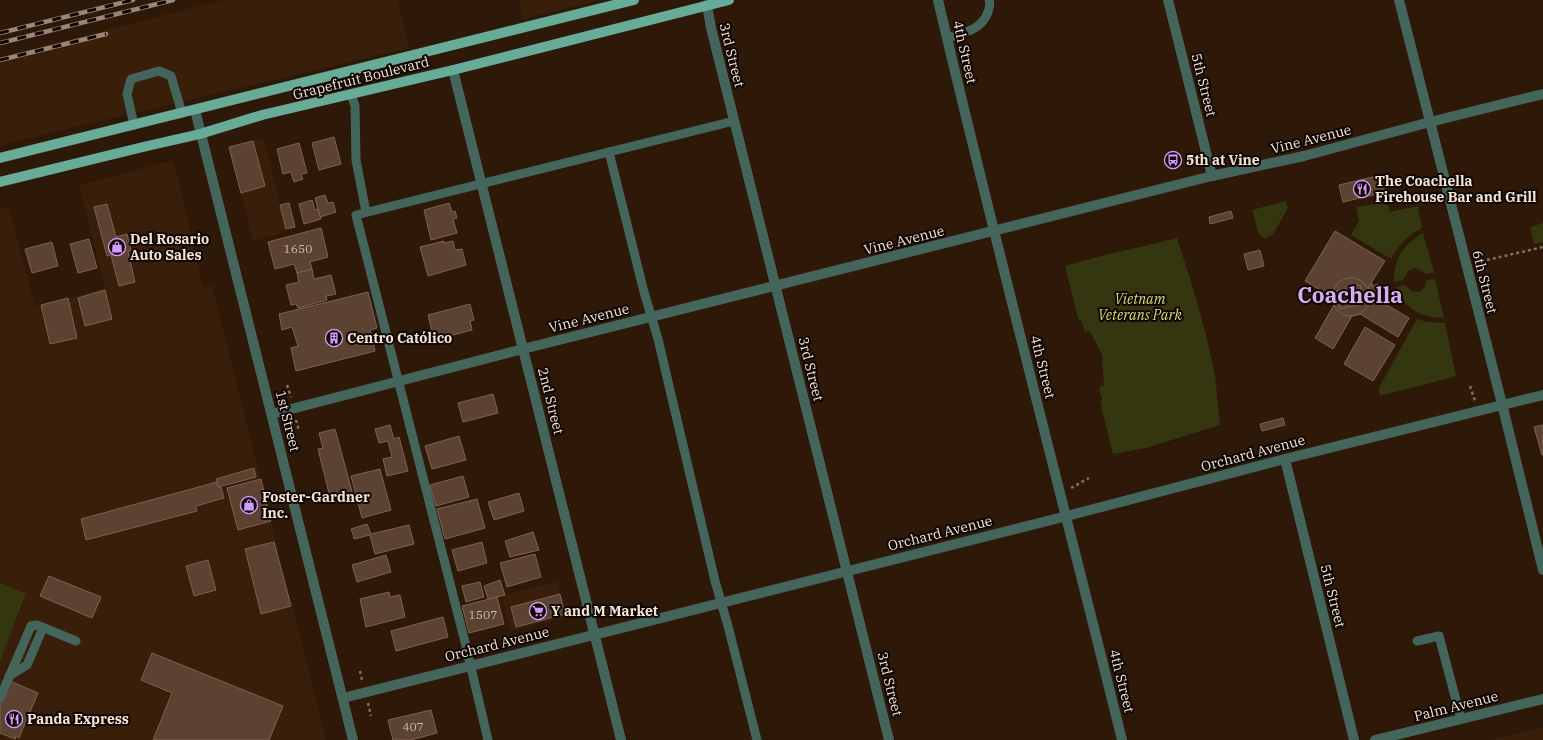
<svg xmlns="http://www.w3.org/2000/svg" width="1543" height="740" viewBox="0 0 1543 740" font-family="'IBM Plex Serif',serif">
<style>
.built{fill:#391e09}
.green{fill:#34360f}
.building{fill:#5b4231;stroke:#7d6250}
.lines{fill:none;stroke-linecap:round;stroke-linejoin:round}
.path{stroke:#816f61;stroke-width:2.5;stroke-dasharray:3 3;stroke-linecap:butt}
.service{stroke:#44655b;stroke-width:9}
.minor{stroke:#44655b;stroke-width:10}
.tertiary{stroke:#44655b;stroke-width:10}
.primary{stroke:#66ac98;stroke-width:10}
.rail-casing{stroke:#988679;stroke-width:4.5}
.rail{stroke:#0f0602;stroke-width:3;stroke-dasharray:9;stroke-linecap:butt}
.labels{text-anchor:middle;stroke-width:4;stroke-linejoin:round;paint-order:stroke}
.number-label{font-size:12px;fill:#cdbcb0}
.street-label{font-size:14px;fill:#f3e4da;stroke:#0f0602}
.poi-label{font-size:14px;font-weight:bold;fill:#f3e4da;stroke:#0f0602;text-anchor:start}
.park-label{font-size:14px;font-style:italic;fill:#d7dc7a;stroke:#0f0602}
.town-label{font-size:22px;font-weight:bold;fill:#d4aef1;stroke:#0f0602}
</style>
<rect width="100%" height="100%" fill="#2e1908"/>
<g class="built">
<path d="M223,0h175l11,48 -409,97v-88z"/>
<path d="M519,0h81l-77,19z"/>
<path d="M264,138l23,94 -34,9 -24,-94z"/>
<path d="M174,160l29,127 9,-1 114,454h-326v-78l26,-68 -26,-11v-374l9,-2 26,100 70,-19 -26,-103z"/>
<path d="M557,581l9,36 -56,14 -9,-35z"/>
<path d="M1543,727v13h-53z"/>
</g>
<g class="green">
<path d="M1286,201l2,7 -16,28 -3,-1 -3,4 -7,-4 -7,-25z"/>
<path d="M1381,203l8,3 1,6 28,-6 4,22c-14,8 -23,16 -31,31l-40,-24 8,-14 -3,-14z"/>
<path d="M1543,223v19l-9,2 -4,-17z"/>
<path d="M1423,233l11,39 -8,2 -5,-4 -7,-2 -6,3 -5,9 -9,2c-1,-22 10,-38 29,-49z"/>
<path d="M1177,238c15,46 29,91 38,138 2,16 3,33 5,49l-74,23 -33,6 -13,-53 2,-1 -3,-13 5,-2 -2,-30 -12,-24 -5,1 -4,-12 -2,1 -14,-55 33,-9z"/>
<path d="M1435,279l9,39c-23,-1 -40,-9 -48,-31l9,-2 7,6 8,1 5,-6 2,-6z"/>
<path d="M1417,319l10,3 18,1 11,53 -76,20 -1,-7 1,-3z"/>
<path d="M0,583l26,10 -26,69z"/>
</g>
<g class="building">
<path d="M334,137l7,27 -22,6 -7,-27z"/>
<path d="M253,141l12,45 -24,7 -12,-46z"/>
<path d="M299,143l8,30 -6,1 2,5 -9,3 -3,-10 -8,2 -6,-25z"/>
<path d="M1381,175l4,17 -42,10 -4,-17z"/>
<path d="M325,195l3,8 5,-1 3,10 -16,5 -5,-19z"/>
<path d="M312,200l3,10 3,-1 3,10 -17,5 -5,-20z"/>
<path d="M289,203l6,24 -9,2 -6,-24z"/>
<path d="M449,203l3,9 3,-1 2,7 -4,1 4,14 -26,7 -7,-30z"/>
<path d="M107,204l9,33 11,-3 4,16 -3,1 7,31 -16,4 -8,-31 -4,1 -13,-49z"/>
<path d="M1231,211l2,7 -23,6 -1,-7z"/>
<path d="M321,228l7,29 -18,5 2,7 -15,4 -3,-9 -19,5 -7,-27z"/>
<path d="M1335,231l50,30 -17,27 2,7 39,23 -11,19 -38,-23 -8,2 -19,33 -18,-11 19,-33 -2,-8 -27,-16z"/>
<path d="M89,239l8,29 -19,5 -8,-29z"/>
<path d="M444,241v2l9,-2 2,9 7,-1 4,16 -38,11 -8,-29z"/>
<path d="M52,242l6,24 -26,7 -7,-24z"/>
<path d="M1260,250l4,16 -16,4 -4,-16z"/>
<path d="M312,269l2,10 17,-4 5,19 -10,2 1,4 -29,8 -2,-4 -5,1 -5,-20 13,-3 -2,-9z"/>
<circle cx="1351" cy="297" r="19"/>
<path d="M1372,283v3l6,-2 2,12 -4,1v2l-6,-4 -2,-7z"/>
<path d="M1360,285l4,18 -24,6 -4,-18z"/>
<path d="M105,290l7,29 -27,7 -7,-28z"/>
<path d="M368,292l9,36 -7,2 5,21 -79,20 -5,-23 7,-2 -6,-19 -10,3 -3,-16z"/>
<path d="M68,298l9,40 -27,6 -9,-39z"/>
<path d="M470,304l4,16 -4,1 2,9 -38,10 -6,-25z"/>
<path d="M1365,327l30,18 -22,36 -29,-17z"/>
<path d="M493,394l5,19 -35,9 -5,-19z"/>
<path d="M1283,418l2,7 -23,6 -2,-7z"/>
<path d="M390,425l4,14 5,-2 9,34 -21,5 -4,-17 9,-2 -4,-16 -9,2 -4,-14z"/>
<path d="M1543,425v30h-1l-8,-28z"/>
<path d="M335,429l18,66 -22,6 -13,-52 5,-1 -4,-15z"/>
<path d="M459,436l7,24 -34,9 -7,-23z"/>
<path d="M254,468l2,9 -38,10 -2,-8z"/>
<path d="M380,469l11,41 -29,8 -11,-42z"/>
<path d="M463,476l6,21 -33,9 -6,-21z"/>
<path d="M261,479l10,42 -33,9 -11,-42z"/>
<path d="M217,482l1,5h3l3,11 -28,8 1,5 -111,29 -5,-21z"/>
<path d="M519,493l5,18 -30,9 -6,-18z"/>
<path d="M477,499l8,29 -40,11 -8,-30z"/>
<path d="M367,524l4,10 38,-9 5,19 -39,10 -5,-19 -16,4 -1,-5 -2,-5z"/>
<path d="M533,532l6,18 -29,7 -5,-16z"/>
<path d="M274,542l17,64 -30,8 -16,-65z"/>
<path d="M482,542l5,21 -29,8 -6,-21z"/>
<path d="M535,554l6,23 -34,10 -7,-24z"/>
<path d="M386,555l5,17 -34,10 -5,-17z"/>
<path d="M208,560l8,30 -22,6 -8,-30z"/>
<path d="M49,576l52,21 -9,21 -52,-22z"/>
<path d="M500,580l5,15 -17,4 -4,-13z"/>
<path d="M480,582l4,15 -18,5 -4,-16z"/>
<path d="M389,592l1,5 10,-2 5,22 -39,10 -6,-28z"/>
<path d="M560,594l5,20 -49,13 -5,-20z"/>
<path d="M497,597l7,27 -35,9 -7,-27z"/>
<path d="M443,617l5,20 -52,14 -5,-20z"/>
<path d="M152,653l131,53 -14,34h-116l19,-47 -31,-13z"/>
<path d="M10,681l28,12 -19,45 -3,-2 -1,3 -15,-6v-28z"/>
<path d="M431,710l6,23 -26,7h-18l-5,-20z"/>
</g>
<g class="lines">
<g class="path">
<path d="M1487,260l56,-13"/>
<path d="M287,385l4,12"/>
<path d="M1470,386l5,15"/>
<path d="M296,420l3,11"/>
<path d="M1071,488l18,-10"/>
<path d="M360,671l2,9"/>
<path d="M368,703l3,13"/>
</g>
<g class="service">
<path d="M947,38c16,-5 35,-8 41,-26 1,-4 3,-7 1,-12"/>
<path d="M351,94l4,12 1,54 10,52"/>
<path d="M134,125l-7,-31 4,-15 28,-8 12,5 11,37"/>
<path d="M609,152l35,140 14,47 57,242 13,45 29,114"/>
<path d="M1417,641l22,-5 22,83"/>
<path d="M9,676l18,-11 16,-37"/>
<path d="M0,698l31,-72 6,-1 39,16"/>
<path d="M488,740l-23,-98 -109,-427 378,-94"/>
</g>
<g class="minor">
<path d="M1168,0l44,176"/>
<path d="M1399,0l103,404 41,166"/>
<path d="M707,5l4,23 178,712"/>
<path d="M453,70l168,670"/>
<path d="M195,110l158,630"/>
<path d="M272,414l251,-65 689,-173 92,-20 126,-34 113,-28"/>
<path d="M1285,459l69,281"/>
<path d="M343,698l724,-182 218,-57 258,-64"/>
<path d="M1375,740l168,-41"/>
</g>
<path class="tertiary" d="M938,0c58,247 123,493 184,740"/>
<g class="primary">
<path d="M0,158l634,-158"/>
<path d="M0,182l143,-35 57,-13 62,-19 191,-45 276,-70"/>
</g>
<g class="rail-casing">
<g id="rail">
<path d="M0,33l133,-33"/>
<path d="M0,43l173,-43"/>
<path d="M0,60l106,-26"/>
</g>
</g>
<use href="#rail" class="rail"/>
</g>
<defs>
<g id="bus-ring" transform="scale(0.9)"><circle r="9.5" fill="#0f0602" stroke="#d39cfc" stroke-width="1.5"/><path d="M-5-6H5V4H4V6H2V4H-2V6H-4V4H-5ZM-3.5-4V0h7V-4ZM-3.5 1.2v1.5H-2V1.2ZM2 1.2v1.5H3.5V1.2Z" fill="#d39cfc"/></g>
<g id="restaurant-ring" transform="scale(0.9)"><circle r="9.5" fill="#0f0602" stroke="#d39cfc" stroke-width="1.5"/><path d="M-5-6h1v4h1v-4h1v4h1v-4h1v5L-1.5 .5V6h-2V.5L-5-1ZM5-6V6H3V1.5H1.5Q1.5-4 5-6Z" fill="#d39cfc"/></g>
<g id="shop-ring" transform="scale(0.9)"><circle r="9.5" fill="#0f0602" stroke="#d39cfc" stroke-width="1.5"/><path d="M-5-2.5h2.3a2.7 3.5 0 0 1 5.4 0H5L5.5 6h-11ZM-1.5-2.5h3a1.5 2.3 0 0 0-3 0Z" fill="#d39cfc"/></g>
<g id="building-ring" transform="scale(0.9)"><circle r="9.5" fill="#0f0602" stroke="#d39cfc" stroke-width="1.5"/><path d="M-4-6H4V6H1V3H-1V6H-4ZM-2.5-4.3h1.7v1.8h-1.7ZM.8-4.3h1.7v1.8H.8ZM-2.5-1h1.7V.8h-1.7ZM.8-1h1.7V.8H.8Z" fill="#d39cfc"/></g>
<g id="supermarket-ring" transform="scale(0.9)"><circle r="9.5" fill="#0f0602" stroke="#d39cfc" stroke-width="1.5"/><path d="M-6-5.5h2.5l.6 2H6L4.5 2H-2.5L-4.4-4H-6ZM-1.5 3.2a1.3 1.3 0 1 0 .1 0ZM3 3.2a1.3 1.3 0 1 0 .1 0Z" fill="#d39cfc"/></g>
</defs>
<g fill-rule="evenodd">
<use href="#bus-ring" x="1173" y="160"/>
<use href="#restaurant-ring" x="1362" y="189"/>
<use href="#shop-ring" x="117" y="247"/>
<use href="#building-ring" x="334" y="338"/>
<use href="#shop-ring" x="249" y="505"/>
<use href="#supermarket-ring" x="538" y="611"/>
<use href="#restaurant-ring" x="14" y="719"/>
</g>
<g class="labels">
<g class="number-label">
<text x="298" y="253">1650</text>
<text x="483" y="619">1507</text>
<text x="413" y="731">407</text>
</g>
<g class="street-label">
<text transform="translate(965 52) rotate(77)" y="5">4th Street</text>
<text transform="translate(732 55) rotate(76)" y="5">3rd Street</text>
<text transform="translate(361 78) rotate(-14)" y="5">Grapefruit Boulevard</text>
<text transform="translate(1204 85) rotate(76)" y="5">5th Street</text>
<text transform="translate(1311 139) rotate(-14)" y="5">Vine Avenue</text>
<text transform="translate(904 240) rotate(-14)" y="5">Vine Avenue</text>
<text transform="translate(1485 282) rotate(76)" y="5">6th Street</text>
<text transform="translate(589 318) rotate(-14)" y="5">Vine Avenue</text>
<text transform="translate(1043 367) rotate(76)" y="5">4th Street</text>
<text transform="translate(811 369) rotate(76)" y="5">3rd Street</text>
<text transform="translate(551 401) rotate(76)" y="5">2nd Street</text>
<text transform="translate(288 421) rotate(76)" y="5">1st Street</text>
<text transform="translate(1253 453) rotate(-15)" y="5">Orchard Avenue</text>
<text transform="translate(940 533) rotate(-14)" y="5">Orchard Avenue</text>
<text transform="translate(1333 596) rotate(76)" y="5">5th Street</text>
<text transform="translate(497 644) rotate(-14)" y="5">Orchard Avenue</text>
<text transform="translate(1122 681) rotate(76)" y="5">4th Street</text>
<text transform="translate(890 684) rotate(76)" y="5">3rd Street</text>
<text transform="translate(1456 706) rotate(-14)" y="5">Palm Avenue</text>
</g>
<g class="poi-label">
<text x="1186" y="165">5th at Vine</text>
<text x="1375" y="186">The Coachella<tspan x="1375" dy="16">Firehouse Bar and Grill</tspan></text>
<text x="130" y="244">Del Rosario<tspan x="130" dy="16">Auto Sales</tspan></text>
<text x="347" y="343">Centro Católico</text>
<text x="262" y="502">Foster-Gardner<tspan x="262" dy="16">Inc.</tspan></text>
<text x="551" y="616">Y and M Market</text>
<text x="27" y="724">Panda Express</text>
</g>
<g class="park-label">
<text x="1140" y="304">Vietnam<tspan x="1140" dy="16">Veterans Park</tspan></text>
</g>
<g class="town-label">
<text x="1350" y="303">Coachella</text>
</g>
</g>
</svg>
